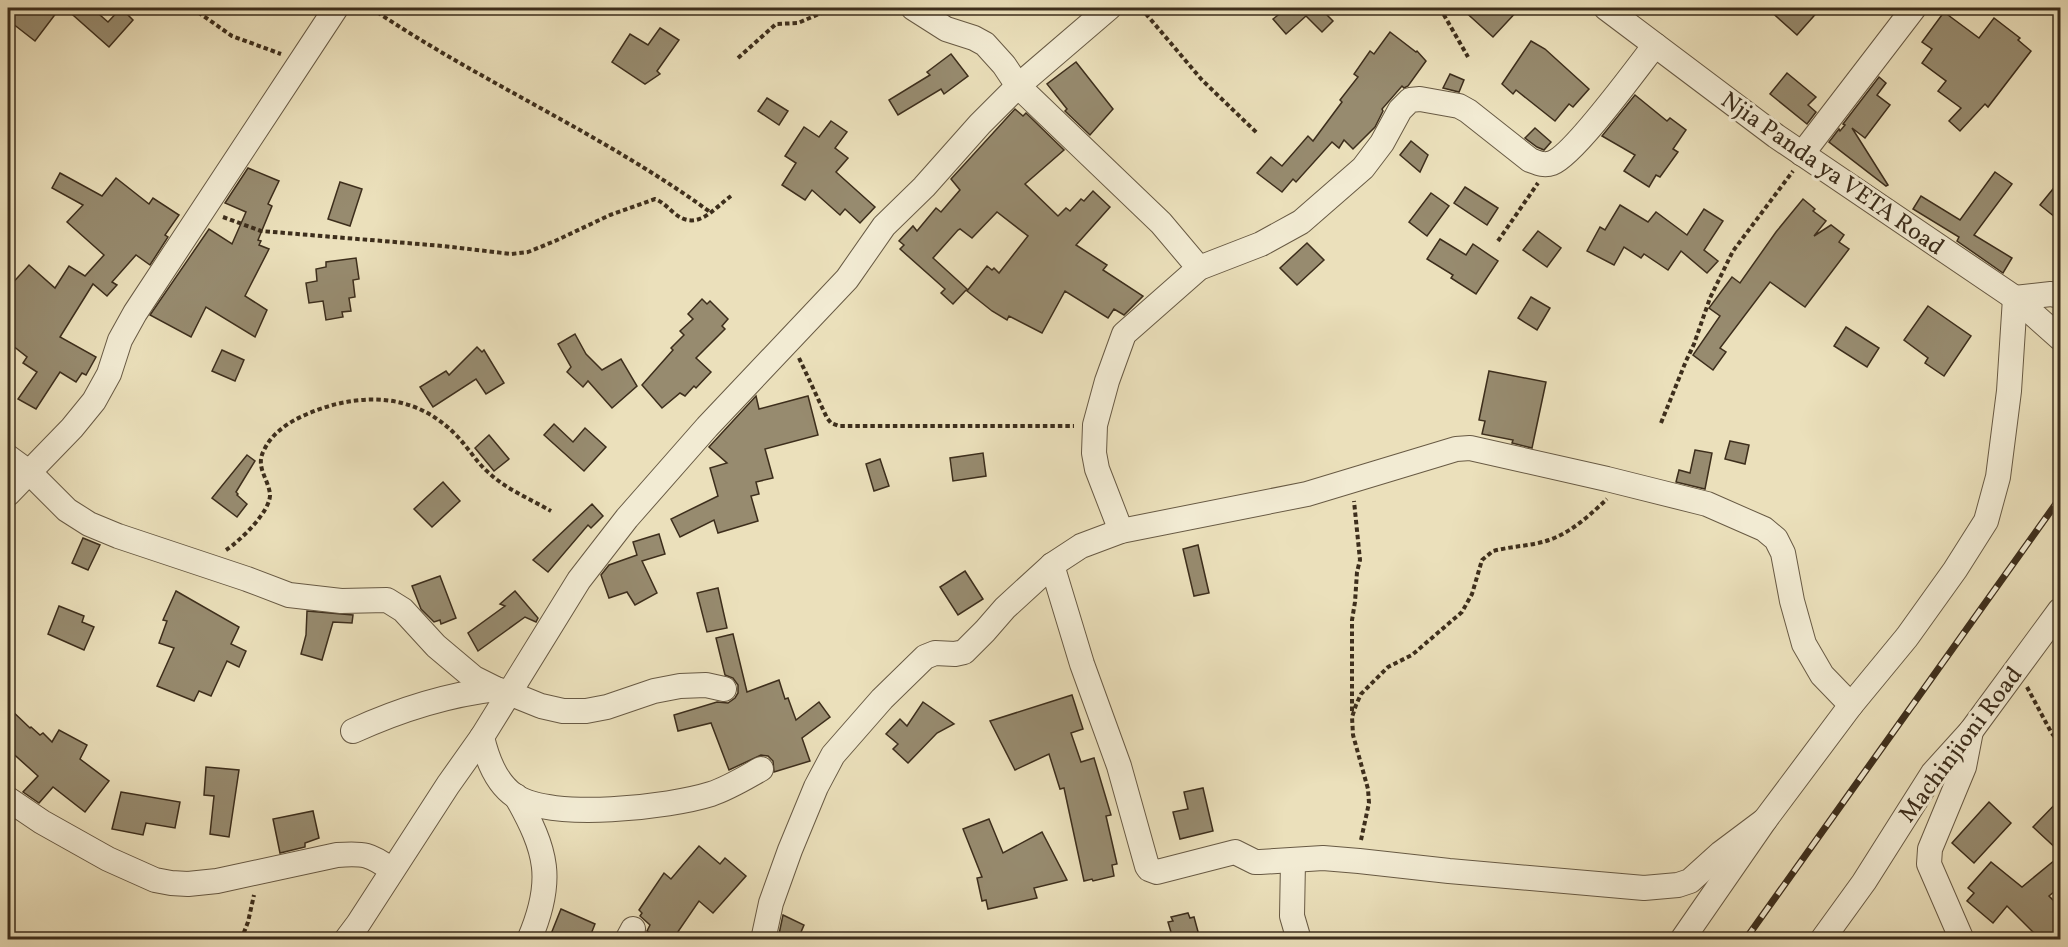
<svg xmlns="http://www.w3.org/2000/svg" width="2068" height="947" viewBox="0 0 2068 947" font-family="Vollkorn,serif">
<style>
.building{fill:#978b6f;stroke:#3d2e1c;stroke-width:1.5}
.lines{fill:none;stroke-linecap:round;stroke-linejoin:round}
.minor-casing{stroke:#685a44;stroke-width:26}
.path{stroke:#3d2e1c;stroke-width:4;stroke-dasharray:4.5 3;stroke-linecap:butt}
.minor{stroke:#f2ebd3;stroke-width:24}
.rail-casing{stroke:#3d2e1c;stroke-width:7}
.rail{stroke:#f2ebd3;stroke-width:4.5;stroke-dasharray:14;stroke-linecap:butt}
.labels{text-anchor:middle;stroke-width:6;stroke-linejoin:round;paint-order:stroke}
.street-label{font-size:24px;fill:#3d2e1c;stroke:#f2ebd3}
</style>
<rect width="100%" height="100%" fill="#ebe0bb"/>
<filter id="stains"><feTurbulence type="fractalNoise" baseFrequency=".00333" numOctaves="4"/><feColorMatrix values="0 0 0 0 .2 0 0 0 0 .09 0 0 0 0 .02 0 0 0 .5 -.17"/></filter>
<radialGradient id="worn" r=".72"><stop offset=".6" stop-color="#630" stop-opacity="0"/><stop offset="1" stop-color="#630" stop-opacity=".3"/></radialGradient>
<g class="building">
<path d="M8,8h52l-25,33 -27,-21z"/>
<path d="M65,8h27l16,14 13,-14 12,12 -24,27z"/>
<path d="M1287,8h33l13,13 -11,11 -16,-16 -20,18 -13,-15z"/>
<path d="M1461,8h59l-27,29z"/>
<path d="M1767,8h54l-24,27z"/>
<path d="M1944,12l35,26 15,-20 26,20 -2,2 13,11 -43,56 -3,-3 -25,27 -11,-10 12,-13 -23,-17 8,-10 -24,-18 10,-14 -10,-7z"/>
<path d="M660,28l19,12 -22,31 3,3 -15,10 -33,-22 18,-28 18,11z"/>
<path d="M1390,32l26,20 1,-1 9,10 -18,25 -4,2 -2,-2 -20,23 1,2 -8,16 -22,22 -9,-9 -5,8 -7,-6 -36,40 -3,-3 -11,13 -25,-19 14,-16 11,9 26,-30 5,5 29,-39 -2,-2 18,-23 -4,-3 16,-23 4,3z"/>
<path d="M1531,41l14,8 44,40 -16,18 -4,-3 -14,17 -39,-31 -3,4 -11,-10z"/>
<path d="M951,54l17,22 -24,18 -3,-5 -43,26 -9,-15 41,-25 -3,-3z"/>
<path d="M1076,62l37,47 -23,26 -25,-24 2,-2 -20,-25z"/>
<path d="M1787,73l29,24 -8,8 8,7 -9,12 -37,-30z"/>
<path d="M1450,74l14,6 -5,12 -16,-4z"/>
<path d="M1879,77l7,6 -9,12 13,10 -25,33 -13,-10 36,57 -2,1 -57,-44 10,-13 1,2 5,-6 -2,-1z"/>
<path d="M1635,95l32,26 3,-3 16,12 -13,19 5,3 -18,25 -4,-2 -7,12 -25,-16 11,-16 -33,-19z"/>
<path d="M767,98l21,13 -9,14 -21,-14z"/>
<path d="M1015,109l8,7 3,-3 38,37 -39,34 33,32 8,-8 4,3 11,-12 3,2 9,-10 17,16 -34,38 31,20 -4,5 40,26 -19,19 -10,-6 -6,9 -43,-27 -23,42 -33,-17 -2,4 -15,-9 -25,-20 20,-25 5,4 2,-2 5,5 29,-37 -31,-24 -25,26 -12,-9 -2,1 -25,28 34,31 -14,15 -12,-11 4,-4 -45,-40 4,-4 -5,-4 14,-15 4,5 19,-23 5,4 19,-22 -9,-11z"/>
<path d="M831,121l16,11 -12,16 13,10 -12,14 39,35 -15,16 -15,-14 -5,6 -28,-25 -7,10 -23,-15 14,-22 -11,-7 19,-29 15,10z"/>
<path d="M1535,128l16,14 -7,8 -7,-3 -12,-9z"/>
<path d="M1411,141l17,14 -8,17 -20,-17z"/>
<path d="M248,168l31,13 -11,23 4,2 -14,34 3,1 -2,4 10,4 -24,47 22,14 -12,27 -49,-30 -15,30 -41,-22 59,-86 23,15 14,-32 -21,-9z"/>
<path d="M1995,172l17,12 -38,51 38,23 -9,15 -46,-32 2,-4 -46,-28 8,-13 39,24z"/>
<path d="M60,173l42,23 14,-18 33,26 4,-6 26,17 -14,20 3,2 -18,28 -14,-10 -24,27 5,3 -10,11 -14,-12 -33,53 36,20 -10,18 -4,-2 -6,9 -16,-10 -24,37 -18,-10 19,-27 -14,-9 4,-6 -19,-15v-30l4,-5 -4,-3v-16l21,-23 26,23 14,-22 16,10 19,-21 -37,-33 16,-17 -31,-17z"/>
<path d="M2061,179v43l-21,-17z"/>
<path d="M340,182l22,7 -12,37 -22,-7z"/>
<path d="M1465,187l33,21 -11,17 -33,-22z"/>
<path d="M1431,193l18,13 -22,30 -18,-14z"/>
<path d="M1803,199l12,10 -2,2 13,10 -12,15 17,-11 13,10 -5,7 10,7 -44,58 -35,-25 -50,66 6,4 -13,18 -20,-15 27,-39 -11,-8 23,-31 8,6 36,-51z"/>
<path d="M1620,205l28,17 8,-10 31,23 17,-26 19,12 -19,29 14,11 -11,12 -26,-22 -13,19 -24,-16 -3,4 -17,-11 -10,18 -27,-14 13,-24 5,3z"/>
<path d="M1538,231l23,17 -14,19 -24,-17z"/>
<path d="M1440,239l26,16 7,-11 25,17 -22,33 -25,-16 2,-3 -26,-16z"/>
<path d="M1307,243l17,17 -27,25 -17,-17z"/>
<path d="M356,258l3,21 -6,1 2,17 -6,1 2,13 -9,1 1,5 -17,3 -3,-19 -14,2 -3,-20 11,-2 -1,-12 10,-2v-5z"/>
<path d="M1531,297l19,11 -13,22 -19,-12z"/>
<path d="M702,299l5,5 3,-3 18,18 -6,7 3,3 -29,29 15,14 -15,16 -2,-2 -9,10 -5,-3 -18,15 -20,-23 31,-35 -2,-2 13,-13 -4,-4 13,-12 -5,-5z"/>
<path d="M1928,306l43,30 -27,40 -19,-13 3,-5 -24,-18z"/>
<path d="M1846,327l33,21 -12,19 -33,-21z"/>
<path d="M575,334l11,20 16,16 19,-11 16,27 -25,22 -24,-27 -5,6 -16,-15 4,-5 -13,-23z"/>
<path d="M477,347l5,5 2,-2 20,33 -18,11 -10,-15 -43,28 -13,-20 26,-16 3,4z"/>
<path d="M222,350l22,10 -9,21 -23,-10z"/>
<path d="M1489,371l57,11 -14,66 -20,-5 1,-3 -31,-6 3,-13 -6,-1z"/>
<path d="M756,396l3,13 49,-13 10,39 -53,14 8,29 -17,4 3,12 -8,2 7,25 -40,12 -4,-13 -34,17 -9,-18 47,-23 -8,-28 17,-5 -18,-16z"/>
<path d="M554,424l19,18 12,-14 21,19 -22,24 -40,-36z"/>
<path d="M489,435l20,24 -15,12 -19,-23z"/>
<path d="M1730,441l19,4 -4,19 -20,-5z"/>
<path d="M1695,450l17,3 -7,36 -29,-7 3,-12 11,3z"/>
<path d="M983,453l3,23 -33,5 -3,-23z"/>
<path d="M247,455l8,6 -19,31 2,2 -1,1 10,9 -10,13 -25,-19z"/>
<path d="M880,459l9,27 -15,5 -8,-27z"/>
<path d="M443,482l17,19 -28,26 -18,-18z"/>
<path d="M592,504l11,12 -12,12 -3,-3 -40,47 -15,-12z"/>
<path d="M659,534l6,20 -23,7 15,32 -22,12 -8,-13 -18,6 -8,-23 8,-10 28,-10 -4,-13z"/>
<path d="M83,538l17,7 -12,25 -16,-7z"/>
<path d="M1198,545l11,48 -15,3 -11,-47z"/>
<path d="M965,571l18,28 -25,16 -18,-28z"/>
<path d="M440,576l16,42 -15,6 -1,-4 -6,2 -13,-13 -9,-23z"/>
<path d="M718,588l9,40 -20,4 -10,-39z"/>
<path d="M176,591l63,36 -8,17 15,7 -7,16 -12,-6 -16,35 -12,-5 -5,10 -37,-15 17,-38 -15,-5 8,-22 -4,-1z"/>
<path d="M515,591l23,27 -2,4 -11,-5 -47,34 -10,-18 37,-27 -5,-2z"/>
<path d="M59,606l25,10 -2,6 12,5 -10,23 -36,-16z"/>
<path d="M307,611l46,4 -1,8 -19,-1 -11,38 -21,-6 5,-19z"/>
<path d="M733,634l14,58 32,-12 6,19 3,-1 8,22 23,-18 11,15 -28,21 8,23 -36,11 -1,-11 -5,-5 -7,-1 -32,15 -18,-47 -33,8 -4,-16 43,-13 11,1 7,-5 3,-5v-8l-5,-7 -8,-3 -9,-37z"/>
<path d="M1072,695l11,34 -12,4 10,29 13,-4 17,57 -5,1 11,48 -5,1 2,11 -21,5 -1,-2 -8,2 -20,-93 -4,1 -11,-35 -34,16 -25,-49z"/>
<path d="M923,702l31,22 -17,9 -29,30 -15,-14 5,-5 -12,-10 14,-15 7,7z"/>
<path d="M8,707l22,21 1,-1 9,8 3,-2 9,9 7,-12 28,15 -7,14 29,22 -24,31 -32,-25 -14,16 -16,-11 15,-16 -30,-27z"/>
<path d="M206,767l33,3 -10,67 -19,-3 4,-38 -10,-1z"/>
<path d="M1203,788l10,43 -33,8 -7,-27 15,-3 -4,-17z"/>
<path d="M121,792l59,10 -5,26 -29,-5 -3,12 -31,-6z"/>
<path d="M2061,798v55l-28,-26z"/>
<path d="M1989,802l22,21 -37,40 -22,-20z"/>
<path d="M313,811l6,27 -14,5v4l-25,6 -7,-34z"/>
<path d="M989,819l14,34 39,-21 25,48 -33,8 3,10 -49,11 -2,-9 -4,1 -5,-23 5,-1 -19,-48z"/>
<path d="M699,846l21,18 5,-6 21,18 -33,37 -14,-12 -26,38h-13l-13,-8 3,-6 -10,-9 2,-3 -3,-3 25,-37 7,6z"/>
<path d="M2061,855v31l-12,10 12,12v31h-21l-33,-33 -14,17 -26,-22 7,-8 -6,-5 23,-26 31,25z"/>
<path d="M561,909l34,15 -6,15h-40z"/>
<path d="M1188,913l2,5 4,-1 6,22h-27l-5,-17 5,-1 -2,-4z"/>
<path d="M783,915l21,10 -6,14h-8l-11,-5z"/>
</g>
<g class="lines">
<g class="minor-casing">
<g id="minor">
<path d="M913,8l33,21 28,9 11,6 19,21 14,21 143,137 38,45"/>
<path d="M1606,8l170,128 239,162 45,40"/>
<path d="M1802,154l112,-146"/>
<path d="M8,457l22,16 37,37 22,14 29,12 129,43 42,16 52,6 46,-1 16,10 33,36 38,32 22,11 13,4 32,13 22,5h23l21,-4 47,-16 26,-5 26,-1 18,4"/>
<path d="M8,494l64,-66 22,-27 15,-27 11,-34 15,-27 201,-305"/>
<path d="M1121,531l-24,-62 -3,-16 1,-28 12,-44 17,-47 75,-66 62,-24 40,-22 62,-54 19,-25 18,-33 10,-10 10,-1 39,7 9,5 62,49c8,3 14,6 22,3 22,-8 85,-95 103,-118"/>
<path d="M1052,565l30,99 37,102 28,100 2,3 8,3 78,-20 20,10h5l63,-4 36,3 90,10 195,17 34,-3 12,-4 31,-28 44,-33"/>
<path d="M353,731c46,-21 92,-36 143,-42"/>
<path d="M482,737c5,22 14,46 33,59 37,25 155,11 196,-2 18,-6 34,-16 50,-25"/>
<path d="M516,796c31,55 39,84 13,144"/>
<path d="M8,799l34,23 66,37 47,21 16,3 17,1 29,-3 120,-26c27,-2 33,-1 55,15"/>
<path d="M1293,861l-1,55 7,24"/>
<path d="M346,940l12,-16 90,-139 34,-48 97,-157 48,-62 80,-91 140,-148 37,-53 40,-39 56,-63 38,-38 91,-78"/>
<path d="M627,940l6,-11"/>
<path d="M763,940l8,-37 19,-53 26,-63 17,-32 49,-56 43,-42 10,-4 20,1 9,-2 21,-21 20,-23 47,-43 29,-19 40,-15 186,-37 149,-45 14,-1 137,31 100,25 57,25 12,10 7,14 9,48 12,43 18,31 29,30"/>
<path d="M1682,940l83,-120 86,-115 56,-68 48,-67 31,-49 12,-44 11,-86 6,-93 36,-4 9,2"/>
<path d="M1822,940l42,-58 69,-109 38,-42 89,-121"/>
<path d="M1962,940l-33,-76 1,-15 34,-82 7,-36"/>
</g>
</g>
<g class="path">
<path d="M192,8l40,28 49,18"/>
<path d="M371,8c109,74 232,126 339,204"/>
<path d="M1141,8l61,72 55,53"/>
<path d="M1440,8l28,49"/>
<path d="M738,58l38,-34 22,-1 35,-15"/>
<path d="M223,217l38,14 182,15 68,8 17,-2 27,-11 55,-26 45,-16c8,3 13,9 19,14 23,19 38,-3 57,-17"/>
<path d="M1498,241l40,-58"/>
<path d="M799,358l28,60 4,5 8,3h235"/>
<path d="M1661,423l25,-62 8,-17 16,-46 23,-47 60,-80"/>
<path d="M226,550c14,-9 45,-39 44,-56 -2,-16 -15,-27 -6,-44 10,-21 32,-32 53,-40 50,-18 100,-15 139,25 12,12 20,27 33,38 17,16 41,26 62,38"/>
<path d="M2027,687l24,45 9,12"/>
<path d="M1352,711v-91l3,-18 2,-30 3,-12 -6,-59"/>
<path d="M1361,840l8,-37 -1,-14 -15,-54 -1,-18 4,-12 5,-11 27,-27 24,-12 50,-43 10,-18 10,-34 11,-9c19,-5 39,-5 56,-11 23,-8 41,-25 58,-41"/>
<path d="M241,940l7,-18 6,-27"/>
</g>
<use href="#minor" class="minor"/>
<g class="rail-casing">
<path id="rail" d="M1745,940l315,-442"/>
</g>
<use href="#rail" class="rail"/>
</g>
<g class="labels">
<g class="street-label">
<text transform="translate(1833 173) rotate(35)" y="8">Njia Panda ya VETA Road</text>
<text transform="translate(1960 744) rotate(-53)" y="8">Machinjioni Road</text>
</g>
</g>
<rect width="2068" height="947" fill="none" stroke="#ebe0bb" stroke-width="30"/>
<rect x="9" y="9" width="2050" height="929" fill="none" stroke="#3d2e1c" stroke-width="3"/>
<rect x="15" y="15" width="2038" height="917" fill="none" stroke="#3d2e1c" stroke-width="1.5"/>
<rect width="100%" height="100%" filter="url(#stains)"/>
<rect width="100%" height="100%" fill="url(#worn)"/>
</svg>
